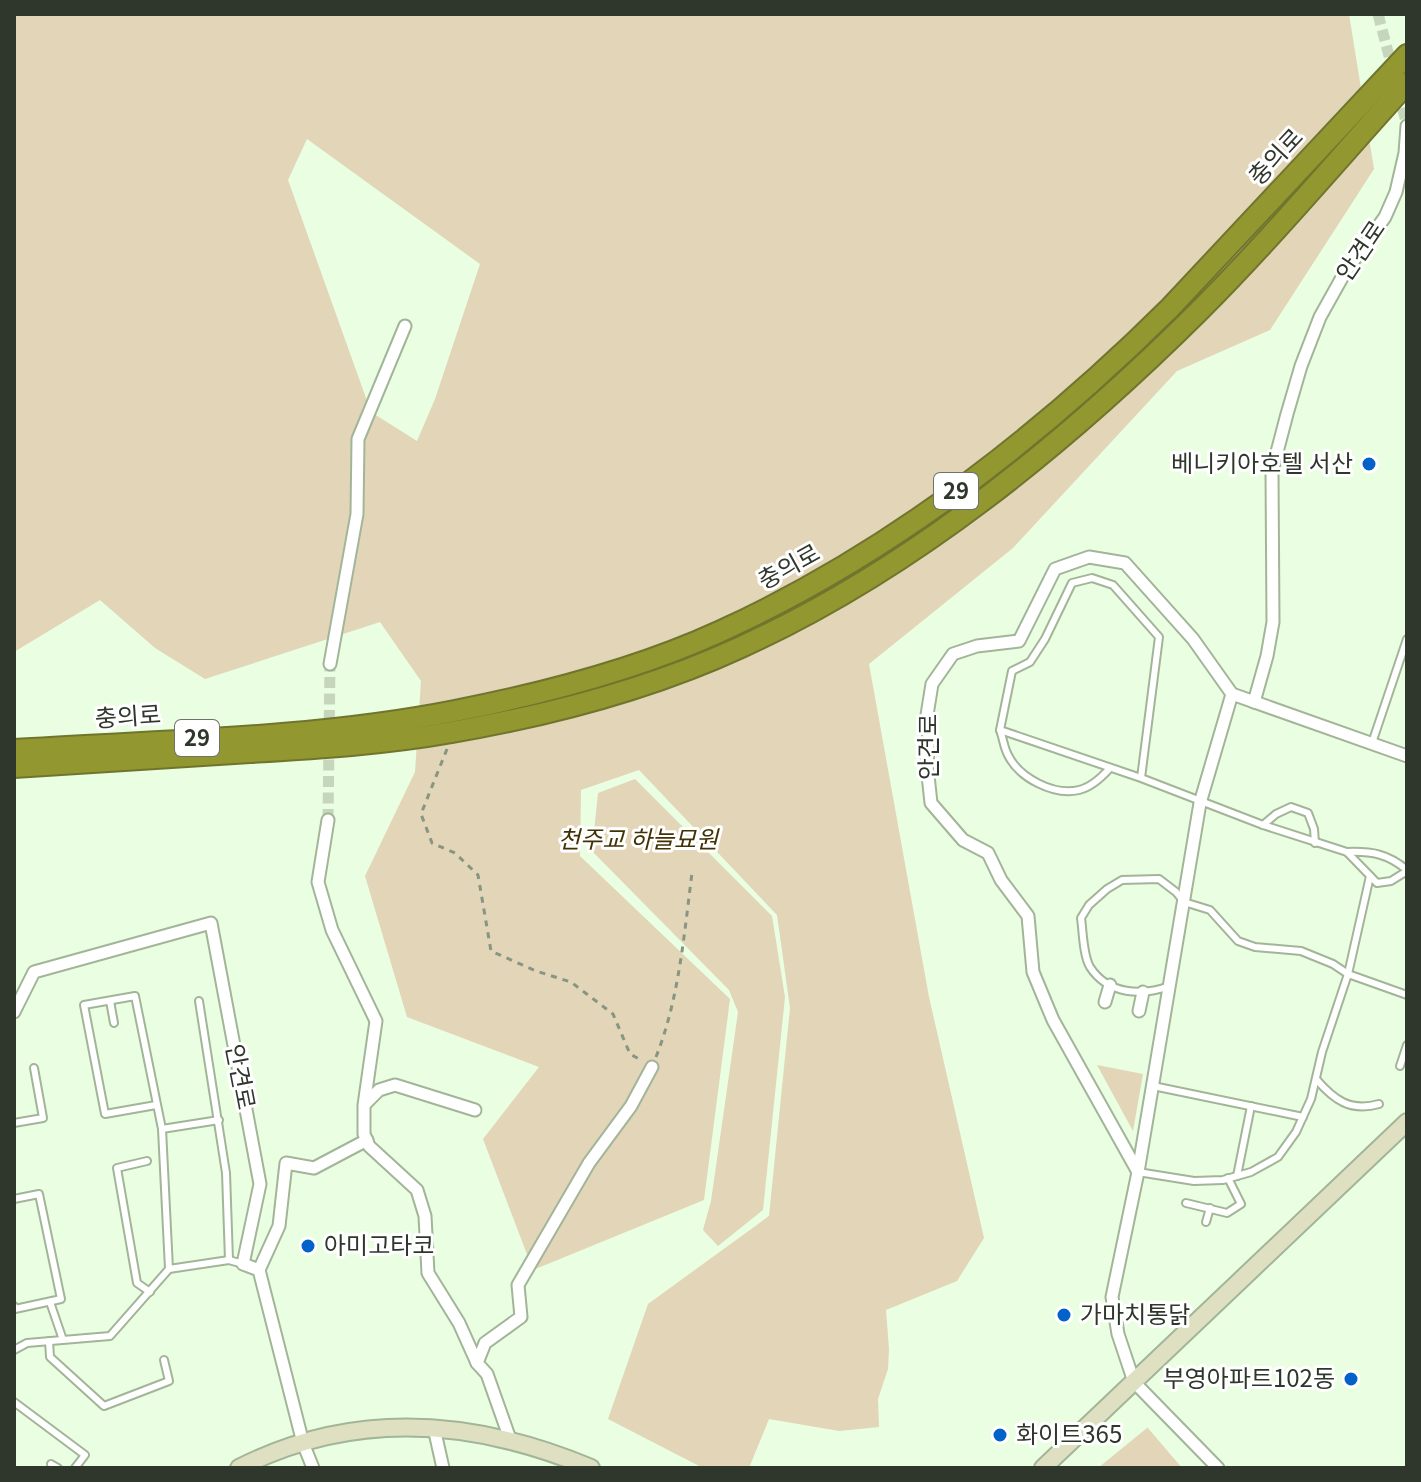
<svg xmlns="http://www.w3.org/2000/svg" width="1421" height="1482" viewBox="0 0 1421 1482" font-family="Georgia,'Noto Sans KR',serif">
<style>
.green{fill:#e2d5b8;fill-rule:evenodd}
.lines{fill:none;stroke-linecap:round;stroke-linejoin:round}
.street-tunnel{stroke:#c5d6bd;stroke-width:11;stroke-dasharray:11 5.5;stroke-linecap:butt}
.lane-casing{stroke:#a2b599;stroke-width:10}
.street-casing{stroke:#a2b599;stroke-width:15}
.secondary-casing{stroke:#a2b599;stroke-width:20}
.highway-casing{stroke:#70752e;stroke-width:24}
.path{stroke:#889582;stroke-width:3;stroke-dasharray:6 6;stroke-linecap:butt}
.lane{stroke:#fff;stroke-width:6}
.street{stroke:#fff;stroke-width:11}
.secondary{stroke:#dfe0c1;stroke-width:16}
.highway{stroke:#93972f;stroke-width:20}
.poi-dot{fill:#0361ca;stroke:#fff;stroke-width:3}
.labels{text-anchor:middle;stroke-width:6;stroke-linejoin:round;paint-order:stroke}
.shield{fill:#fff;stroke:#6d736b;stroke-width:2}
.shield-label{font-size:22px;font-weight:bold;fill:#2f372c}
.street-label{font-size:24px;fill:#2f372c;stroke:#fff}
.poi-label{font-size:24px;fill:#2f372c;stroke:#fff;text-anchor:start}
.park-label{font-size:24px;font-style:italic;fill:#413104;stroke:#fff}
</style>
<rect width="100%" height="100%" fill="#eafee1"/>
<g class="green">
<path d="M14,14h1335l25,155 -104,161 -93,41 -164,177 -144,116 60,333 55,241 -27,43 -71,29 3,39 -1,20 -10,30 1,28 -40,4 -70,-12 -20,49h-46l-95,-49 40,-115 121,-88 21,-208 -13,-93 -138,-145 -58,20 -1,66 150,143 -26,201 -171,70 -50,-131 56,-72 -132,-50 -42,-141 50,-104 6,-91 -41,-59 -175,57 -50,-31 -55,-48 -86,52zM307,139l173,125 -45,135 -18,42 -46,-29 -83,-232z"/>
<path d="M635,779l137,137 13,81 -22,213 -45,36 -15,-16 8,-29 27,-189 -9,-22 -137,-139 6,-58z"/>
<path d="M1097,1065l46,9 -10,57z"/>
<path d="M1147,1427l35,41h-84l49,-40z"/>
</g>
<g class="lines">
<g class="street-tunnel">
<path d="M1378,14l15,57"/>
<path d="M1398,92l9,33"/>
<path d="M328,820l2,-156"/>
</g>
<g class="lane-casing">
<g id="lane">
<path d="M1000,730c3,8 4,18 8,25 11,23 46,41 71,35 13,-3 23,-13 31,-22"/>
<path d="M1372,743l35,-104"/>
<path d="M1141,778l18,-141 -46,-52 -21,-7 -20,5 -27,56 -15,23 -18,9 -12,59 141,48 122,47 84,27 30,31 14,-2 16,-10"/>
<path d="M1263,825l13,-11 15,-7 17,6 6,16 1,14"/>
<path d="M1347,852c25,-1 41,2 60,18"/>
<path d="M1170,986c-28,10 -62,9 -80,-19 -7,-12 -7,-35 -9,-49l8,-13 18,-16 15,-9 37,-1 17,13 8,10 26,8 28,31 17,6 46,4 32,13 15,10 59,21"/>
<path d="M110,1001l4,22"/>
<path d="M199,1001l27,172 3,87"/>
<path d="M1400,1066l7,-21"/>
<path d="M1316,1079c18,21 34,33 63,25"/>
<path d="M1153,1086l150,31"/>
<path d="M156,1105l-51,9 -21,-109 51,-9 27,133 7,140"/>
<path d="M14,1123l29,-5 -9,-50"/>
<path d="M162,1129l57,-9"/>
<path d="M147,1161l-30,7 20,115 13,9"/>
<path d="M1138,1172l56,9 29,-1 28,-8 27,-15 18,-25 15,-33 11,-47 26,-78 22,-98"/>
<path d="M1237,1176l14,-70"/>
<path d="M14,1199l25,-5 22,105 -46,10 -1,-3"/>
<path d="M1186,1203l41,10 14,-9 -13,-26"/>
<path d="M1206,1222l4,-14"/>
<path d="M50,1302l13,38"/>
<path d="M49,1341l1,16 54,49 65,-25 -5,-21"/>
<path d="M14,1350l13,-7 83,-7 59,-67 60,-9 14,4"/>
<path d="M14,1402l71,53 -10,13"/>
<path d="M51,1464l7,4"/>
</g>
</g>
<g class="street-casing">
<g id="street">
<path d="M330,664l27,-150 1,-75 47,-113"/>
<path d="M1254,702l13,-46 6,-34 -1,-151 15,-57 14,-48 19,-49 24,-43 41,-57 11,-25 9,-39 2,-27"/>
<path d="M328,820l-10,62 14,48 44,91 -12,84v29l5,12 48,44 8,26 3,57 31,50 18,40 10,11 23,65"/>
<path d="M1105,1002l5,-17"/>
<path d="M1139,1011l4,-19"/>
<path d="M14,1012l20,-40 177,-49 49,261 -17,80 16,6 44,173 10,25"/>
<path d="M365,1104l14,-14 16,-5 80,25"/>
<path d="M1138,1172l-85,-152 -20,-48 -5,-56 -27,-36 -13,-27 -25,-13 -32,-37 -4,-37 2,-38 -2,-13 5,-31 21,-30 24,-8 42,-5 36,-72 34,-12 36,6 68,76 39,55 175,62"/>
<path d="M259,1270l20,-44 7,-63 28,5 53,-28"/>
<path d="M477,1363l8,-20 36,-26 -3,-32 71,-122 42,-57 21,-39"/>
<path d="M434,1428l9,40"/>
<path d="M1218,1468l-84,-86 -16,-48 -6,-37 26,-125 62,-369 32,-109"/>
</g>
</g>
<g class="secondary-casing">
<g id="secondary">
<path d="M239,1468c116,-59 235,-49 352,0"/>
<path d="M1043,1468l364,-346"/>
</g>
</g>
<g class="highway-casing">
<g id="highway">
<path d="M14,750c144,-9 300,-11 441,-39 87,-17 183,-42 264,-79 169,-77 320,-194 451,-324l237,-253"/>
<path d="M14,767c79,-5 157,-10 236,-15 68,-4 135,-8 202,-20 98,-17 198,-43 289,-85 170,-77 326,-205 457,-335 73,-73 140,-153 209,-229"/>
</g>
</g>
<g class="path">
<path d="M447,749l-26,65 11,29 23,10 23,22 13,76 45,20 35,11 42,32 17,40 11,6"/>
<path d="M656,1057c23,-58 28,-122 36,-184"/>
</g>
<use href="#lane" class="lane"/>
<use href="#street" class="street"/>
<use href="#secondary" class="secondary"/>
<use href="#highway" class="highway"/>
</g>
<g class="poi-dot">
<circle cx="1369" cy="464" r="8"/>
<circle cx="308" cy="1246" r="8"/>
<circle cx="1064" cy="1315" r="8"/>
<circle cx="1351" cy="1379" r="8"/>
<circle cx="1000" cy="1435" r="8"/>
</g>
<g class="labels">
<g class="shield">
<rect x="934" y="473" width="44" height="36" rx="6"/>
<rect x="175" y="720" width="44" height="36" rx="6"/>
</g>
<g class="shield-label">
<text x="956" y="499">29</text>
<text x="197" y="746">29</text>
</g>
<g class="street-label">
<text transform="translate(1276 157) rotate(-47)" y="8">충의로</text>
<text transform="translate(1361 251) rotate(-56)" y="8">안견로</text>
<text transform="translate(789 567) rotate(-29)" y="8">충의로</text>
<text transform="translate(128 717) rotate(-4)" y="8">충의로</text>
<text transform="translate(929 747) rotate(-90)" y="8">안견로</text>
<text transform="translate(240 1077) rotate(79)" y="8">안견로</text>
</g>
<g class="poi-label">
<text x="1353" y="472" text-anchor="end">베니키아호텔 서산</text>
<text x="324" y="1254">아미고타코</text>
<text x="1080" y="1323">가마치통닭</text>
<text x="1335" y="1387" text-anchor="end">부영아파트102동</text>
<text x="1016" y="1443">화이트365</text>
</g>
<g class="park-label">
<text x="638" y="848">천주교 하늘묘원</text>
</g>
</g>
<rect width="1421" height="1482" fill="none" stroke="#2f372c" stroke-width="32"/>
</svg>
